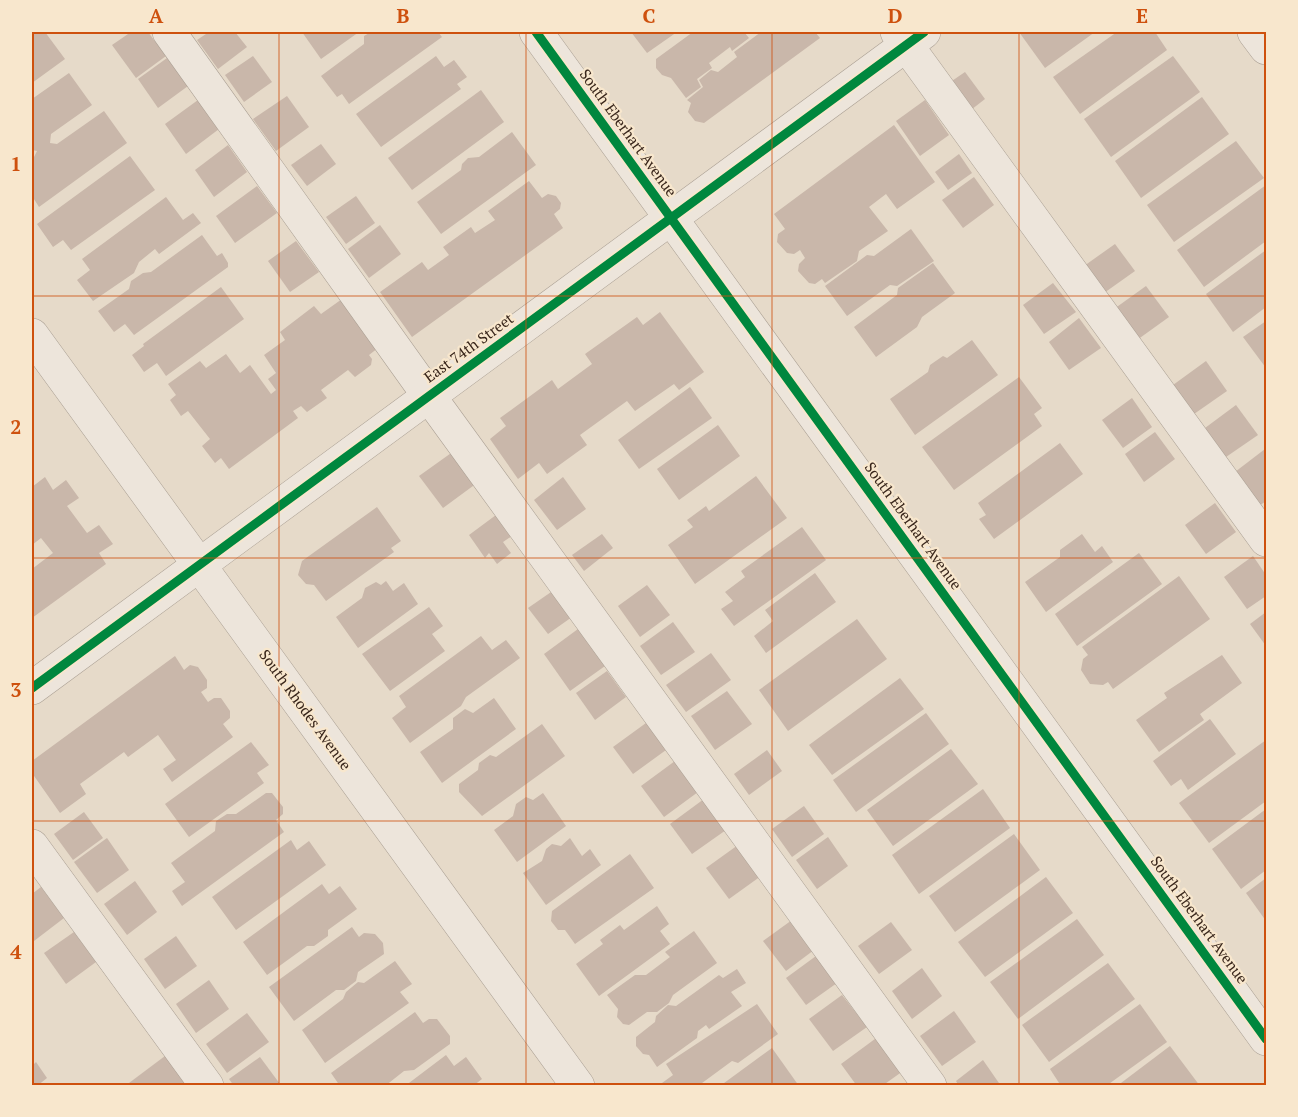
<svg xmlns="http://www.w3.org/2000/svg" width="1298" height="1117" viewBox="0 0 1298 1117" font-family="'PT Serif',serif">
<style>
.building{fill:#c9b7aa}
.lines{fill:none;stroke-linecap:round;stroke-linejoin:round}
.minor-casing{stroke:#aa9f93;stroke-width:34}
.minor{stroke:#ede5db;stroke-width:33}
.cycleway-casing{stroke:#f8e7cd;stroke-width:13}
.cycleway{stroke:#00873e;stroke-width:9}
.grid{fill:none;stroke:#ce510e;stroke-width:1.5;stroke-opacity:0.55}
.labels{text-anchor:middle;stroke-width:4.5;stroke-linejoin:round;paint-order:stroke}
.street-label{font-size:15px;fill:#39261b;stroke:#f8e7cd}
.neatline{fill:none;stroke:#ce510e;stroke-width:2}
.grid-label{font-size:20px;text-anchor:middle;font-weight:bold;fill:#ce510e}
</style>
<rect width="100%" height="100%" fill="#e6dac9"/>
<g class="building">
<path d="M35,32h10l20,27 -33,24v-49z"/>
<path d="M131,32h17l18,24 -30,22 -24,-33z"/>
<path d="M209,32h26l12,15 -29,22 -21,-29z"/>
<path d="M302,32h57l-38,27z"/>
<path d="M371,32h67l4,5 -93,67 -7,-10 -5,3 -16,-21 43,-32v-8z"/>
<path d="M631,32h46l-30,21z"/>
<path d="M693,32h51l5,6 -17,13 -2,-4 -21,16 3,5 -15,11 4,8 -15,11 -15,-20 -9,-3 -6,-7v-9z"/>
<path d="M761,32h54l5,6 -116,85 -9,-2 -7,-9 3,-9 -4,-3 16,-13 -4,-7 12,-10 7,2 19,-15 -3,-5z"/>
<path d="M1019,32h76l-50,36z"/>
<path d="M1117,32h38l12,18 -87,64 -27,-37z"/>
<path d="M253,56l19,26 -28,20 -19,-27z"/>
<path d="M436,56l8,11 10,-7 13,17 -10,7 4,5 -80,58 -25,-33z"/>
<path d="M1173,56l27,36 -89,65 -27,-38z"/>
<path d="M167,58l21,28 -30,22 -20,-29z"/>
<path d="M965,72l20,27 -18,14 -21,-28z"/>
<path d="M69,73l23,32 -41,29 -1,9 7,1 47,-33 23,32 -88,64 -7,-11v-35l5,-10 -5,-1v-51z"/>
<path d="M481,90l23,32 -92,68 -24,-32z"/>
<path d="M287,96l22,31 -33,24 -23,-32z"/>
<path d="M1202,97l27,37 -88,64 -26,-37z"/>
<path d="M198,100l21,29 -33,25 -21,-30z"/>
<path d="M925,100l24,35 -29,21 -24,-35z"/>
<path d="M894,125l41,57 -38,27 -11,-15 -17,13 19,24 -29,20 -2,10 -32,22 -3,-4 -7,5 -6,-1 -11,-12 1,-7 6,-6 -5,-8 -6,4 -7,-1 -10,-11 1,-8 7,-5 -11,-15z"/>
<path d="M512,132l24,33 -95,69 -24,-32 44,-32 1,-6 6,-6 11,-1z"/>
<path d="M1236,141l28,37 -90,64 -27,-37z"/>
<path d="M321,144l15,20 -29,22 -16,-21z"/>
<path d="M228,145l19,27 -33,25 -19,-27z"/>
<path d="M959,154l13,19 -24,17 -13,-18z"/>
<path d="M130,156l25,34 -84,60 -8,-10 -10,7 -16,-23z"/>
<path d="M974,177l20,28 -31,23 -21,-28z"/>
<path d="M529,181l13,17 6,-4 8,2 5,7 -1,6 -6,5 9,14 -151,109 -32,-45 42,-30 6,8 21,-15 -6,-8 28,-20 4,6 20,-13 -7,-9z"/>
<path d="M1266,185v56l-62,46 -27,-37z"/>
<path d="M257,186l20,27 -42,30 -19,-27z"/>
<path d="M356,196l19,27 -29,21 -20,-27z"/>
<path d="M166,197l17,23 10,-7 8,10 -42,31 -4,-5 -16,13 -5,11 -41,28 -16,-21 13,-10 -8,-11z"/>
<path d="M380,225l21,29 -32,24 -21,-29z"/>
<path d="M911,229l23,32 -37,25 -7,-1 -43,31 -22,-30 42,-31 7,1z"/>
<path d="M202,235l15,21 5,-3 6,10v4l-94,68 -9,-11 -11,8 -16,-21 31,-22 2,-8 12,-8 8,-1z"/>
<path d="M296,241l23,31 -29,20 -22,-31z"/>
<path d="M1115,244l20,27 -31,22 -20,-27z"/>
<path d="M1266,250v57l-33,25 -27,-38z"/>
<path d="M933,263l22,30 -33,24 -5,10 -41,30 -22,-30 43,-32 1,-7z"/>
<path d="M1053,283l23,29 -32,22 -21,-29z"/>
<path d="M1146,286l23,31 -32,23 -23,-31z"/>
<path d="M221,287l23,32 -78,57 -9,-13 -13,9 -12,-17 12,-9 -1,-2z"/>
<path d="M342,299l36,49 -9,7 3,4 -1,6 -16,12 -7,-7 -27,20 6,8 -20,14 -6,-6 -8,5 5,7 -69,51 -8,-11 -6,5 -13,-17 8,-7 -22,-28 -7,5 -11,-16 6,-5 -8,-11 32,-23 6,7 20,-14 14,19 10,-8 21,29 5,-4 -8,-11 8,-6 -12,-18 21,-15 -5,-8 34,-26 7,8z"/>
<path d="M660,312l44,60 -25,18 -5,-6 -39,27 -8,-10 -47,34 7,10 -40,29 -8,-11 -21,16 -28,-40 16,-13 -6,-8 52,-38 6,9 34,-25 -7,-10 52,-37 6,8z"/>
<path d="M1079,318l22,30 -32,22 -20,-28z"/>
<path d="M1266,321v47l-23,-31z"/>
<path d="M972,340l26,35 -83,60 -25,-36 38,-27 2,-7 13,-9 4,2z"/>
<path d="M1206,361l21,30 -33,23 -21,-29z"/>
<path d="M1019,377l23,31 -8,6 8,12 -88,64 -32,-43z"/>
<path d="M690,387l22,31 -73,51 -21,-29z"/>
<path d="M1132,398l20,29 -29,21 -21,-28z"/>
<path d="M1236,405l22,30 -32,22 -21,-29z"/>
<path d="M718,425l22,31 -61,44 -22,-31z"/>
<path d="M1155,432l20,27 -31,23 -19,-28z"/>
<path d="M1060,443l23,31 -89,65 -15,-20 7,-4 -8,-12z"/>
<path d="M1265,449l1,52 -7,5 -24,-34z"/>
<path d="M454,451l23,32 -34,25 -24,-32z"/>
<path d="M756,476l31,42 -92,66 -27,-39 25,-18 -6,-7 19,-14 3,5z"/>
<path d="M45,477l8,13 13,-10 13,18 -12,8 20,27 12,-8 14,19 -14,9 7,11 -74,54v-49l21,-16 -12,-15 -9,7v-58z"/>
<path d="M563,477l23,32 -29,21 -23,-30z"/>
<path d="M1215,503l21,29 -30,22 -21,-29z"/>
<path d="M377,507l24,34 -10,7 3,4 -68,49 -12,-16 -8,-1 -8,-9 4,-14z"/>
<path d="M496,515l16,21 -9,6 8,11 -14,11 -8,-11 -4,5 -16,-23z"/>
<path d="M802,527l24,33 -92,66 -13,-17 12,-8 -8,-9 20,-15 -4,-6z"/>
<path d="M602,534l11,14 -29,23 -12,-16z"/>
<path d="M1082,534l13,18 7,-6 11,16 -67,50 -21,-30 35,-25v-7z"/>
<path d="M1139,553l23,31 -85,62 -22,-32z"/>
<path d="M1253,556l13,19v21l-19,13 -23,-32z"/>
<path d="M815,573l21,29 -70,51 -12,-17 19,-15 -8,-11z"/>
<path d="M1179,576l31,43 -97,70 -5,-7 -5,3 -13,-1 -9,-14 2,-11 5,-4 -6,-8z"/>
<path d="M386,581l7,10 11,-8 14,21 -60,44 -22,-31 26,-19 3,-10 11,-6 5,3z"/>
<path d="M647,585l23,30 -30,22 -22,-31z"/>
<path d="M554,590l18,27 -24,17 -20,-26z"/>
<path d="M429,607l14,19 -11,8 13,17 -55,40 -28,-37z"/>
<path d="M1266,612v34l-16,-22z"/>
<path d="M857,619l30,40 -99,72 -29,-41z"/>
<path d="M673,622l22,30 -34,23 -21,-29z"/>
<path d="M578,629l27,37 -35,25 -26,-37z"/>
<path d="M481,636l11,14 14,-10 14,18 -54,39 -5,9 -51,37 -18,-25 14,-11 -7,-11z"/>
<path d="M711,653l20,27 -45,32 -20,-27z"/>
<path d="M1222,655l20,28 -42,31 4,6 -45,32 -23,-32 31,-22 -3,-5z"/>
<path d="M175,656l9,14 6,-5 8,2 9,13v8l-6,4 7,10 6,-4h7l9,13v7l-7,6 10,13 -61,45 -9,-13 13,-9 -18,-25 -30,22 -4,-5 -44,32 6,10 -26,19 -28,-40v-12z"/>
<path d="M607,671l19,26 -31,23 -19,-27z"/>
<path d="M900,678l24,31 -92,66 -23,-30z"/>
<path d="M727,691l25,33 -37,26 -24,-34z"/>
<path d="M494,698l22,31 -74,54 -22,-31 33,-23v-11l12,-9 8,4z"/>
<path d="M926,713l23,31 -93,68 -23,-32z"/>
<path d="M1210,719l26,35 -48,36 -7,-11 -10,7 -18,-25z"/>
<path d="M646,723l20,27 -33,24 -20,-27z"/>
<path d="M542,724l23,32 -83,60 -23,-24v-8l19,-14 1,-7 11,-8 6,2z"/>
<path d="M1266,740v61l-57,42 -30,-40z"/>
<path d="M251,742l18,23 -12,8 7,10 -75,54 -24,-33z"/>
<path d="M951,749l27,35 -85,62 -26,-36z"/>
<path d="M767,750l15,21 -33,24 -15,-21z"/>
<path d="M675,761l23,31 -34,25 -23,-31z"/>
<path d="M983,789l27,39 -91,66 -27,-39z"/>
<path d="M266,793h6l11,14v7l-7,6 8,12 -102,74 -10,-15 13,-9 -14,-19 44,-32 1,-10 11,-7h9z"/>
<path d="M543,793l23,33 -49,36 -23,-32 19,-14 3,-12 10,-7 7,3z"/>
<path d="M704,799l22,31 -34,24 -22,-30z"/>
<path d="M804,806l20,28 -32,23 -20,-28z"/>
<path d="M1266,809v61l-25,19 -29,-40z"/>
<path d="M84,812l19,26 -30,22 -19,-26z"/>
<path d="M1014,834l26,36 -85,62 -26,-36z"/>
<path d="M828,837l20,29 -31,23 -21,-29z"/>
<path d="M107,838l22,32 -32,23 -23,-31z"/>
<path d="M570,838l12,18 8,-7 11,16 -55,40 -23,-32 19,-12 4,-12 6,-5 9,2z"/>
<path d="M291,840l6,10 12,-9 17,24 -90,65 -24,-33z"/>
<path d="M738,845l23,31 -32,23 -23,-31z"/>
<path d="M630,854l24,34 -79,56 -10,-14h-7l-7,-9 1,-10z"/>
<path d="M1046,877l27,36 -88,64 -27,-35z"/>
<path d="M1266,878v43l-20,-28z"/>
<path d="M135,881l22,31 -30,23 -23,-31z"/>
<path d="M322,884l7,10 11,-8 17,23 -29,21v6l-14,10h-7l-40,29 -24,-33z"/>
<path d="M41,887l23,31 -30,23 -2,-47z"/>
<path d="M657,906l12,18 -9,7 10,13 -71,52 -23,-32 27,-20 -3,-4 20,-15 4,5z"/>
<path d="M1077,919l27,36 -86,64 -28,-37z"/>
<path d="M792,920l22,30 -28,21 -23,-30z"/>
<path d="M891,922l21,28 -33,24 -21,-28z"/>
<path d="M352,927l7,10 5,-4 11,1 8,9 1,11 -26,18 -2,9 -12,9h-8l-42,31 -25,-34z"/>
<path d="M694,931l23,32 -44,32 -4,8 -12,9h-10l-18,13 -6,-1 -6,-7 1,-8 -11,-14 28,-20h11l24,-18 -5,-5z"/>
<path d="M74,932l22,30 -30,22 -22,-31z"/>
<path d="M176,936l21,30 -32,23 -21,-30z"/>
<path d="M816,956l21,27 -31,22 -20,-27z"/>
<path d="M395,961l17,23 -12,8 9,11 -84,60 -23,-33 41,-31 3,-7 12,-10 6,1z"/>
<path d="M1108,963l27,36 -86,63 -27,-37z"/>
<path d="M922,968l20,28 -30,23 -20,-28z"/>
<path d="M737,969l9,14 -15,9 11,14 -33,23 -3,-4 -8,6 -1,7 -40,29 -8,-12 -6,-1 -7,-8v-9l19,-15 1,-6 12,-11 8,1 43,-31 4,3z"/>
<path d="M209,980l20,29 -33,24 -20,-29z"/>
<path d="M842,995l25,32 -34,24 -24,-32z"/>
<path d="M757,1004l21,30 -40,29 -6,-2 -34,25h-34l-2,-3 11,-8 -7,-11z"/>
<path d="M1140,1004l27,38 -61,44h-45l-11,-17z"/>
<path d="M954,1011l22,31 -34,24 -22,-30z"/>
<path d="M415,1012l8,11 6,-4h8l13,17v8l-36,26 -10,1 -19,15h-45l-9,-13z"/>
<path d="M247,1013l22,29 -42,31 -21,-29z"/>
<path d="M879,1036l24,35 -21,15h-25l-16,-22z"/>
<path d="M1170,1046l30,40h-83z"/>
<path d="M772,1048l27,38h-79z"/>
<path d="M446,1055l8,11 12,-9 16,22 -9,7h-68z"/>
<path d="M165,1056l22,30h-56l-2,-3z"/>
<path d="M260,1057l20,27 -46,2 -5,-7z"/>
<path d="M983,1060l18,26h-42l-3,-5z"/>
<path d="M36,1062l11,16 -10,8h-5v-20z"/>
</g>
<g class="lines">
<g class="minor-casing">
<g id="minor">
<path d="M169,32l260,364 501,690"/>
<path d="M536,32l730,1007"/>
<path d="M897,32l369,508"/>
<path d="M1254,32l12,16"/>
<path d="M32,335l546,751"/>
<path d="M32,688l892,-656"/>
<path d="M32,846l175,240"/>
</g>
</g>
<use href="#minor" class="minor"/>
<g class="cycleway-casing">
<g id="cycleway">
<path d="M536,32l730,1007"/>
<path d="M32,688l892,-656"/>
</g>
</g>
<use href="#cycleway" class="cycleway"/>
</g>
<path class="grid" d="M279,32v1054M526,32v1054M772,32v1054M1019,32v1054M32,296h1234M32,558h1234M32,821h1234"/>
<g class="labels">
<g class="street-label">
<text transform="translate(628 133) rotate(54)" y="5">South Eberhart Avenue</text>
<text transform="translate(469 348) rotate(-36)" y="5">East 74th Street</text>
<text transform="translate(913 526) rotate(54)" y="5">South Eberhart Avenue</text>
<text transform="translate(305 710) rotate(54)" y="5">South Rhodes Avenue</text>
<text transform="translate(1199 920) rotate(54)" y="5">South Eberhart Avenue</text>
</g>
</g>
<rect width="1298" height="1117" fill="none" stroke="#f8e7cd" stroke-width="66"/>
<rect x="33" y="33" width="1232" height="1051" class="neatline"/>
<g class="grid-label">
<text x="156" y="23">A</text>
<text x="403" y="23">B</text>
<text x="649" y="23">C</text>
<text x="895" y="23">D</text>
<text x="1142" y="23">E</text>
<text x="16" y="171">1</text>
<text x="16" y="434">2</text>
<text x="16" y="697">3</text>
<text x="16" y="959">4</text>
</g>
</svg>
